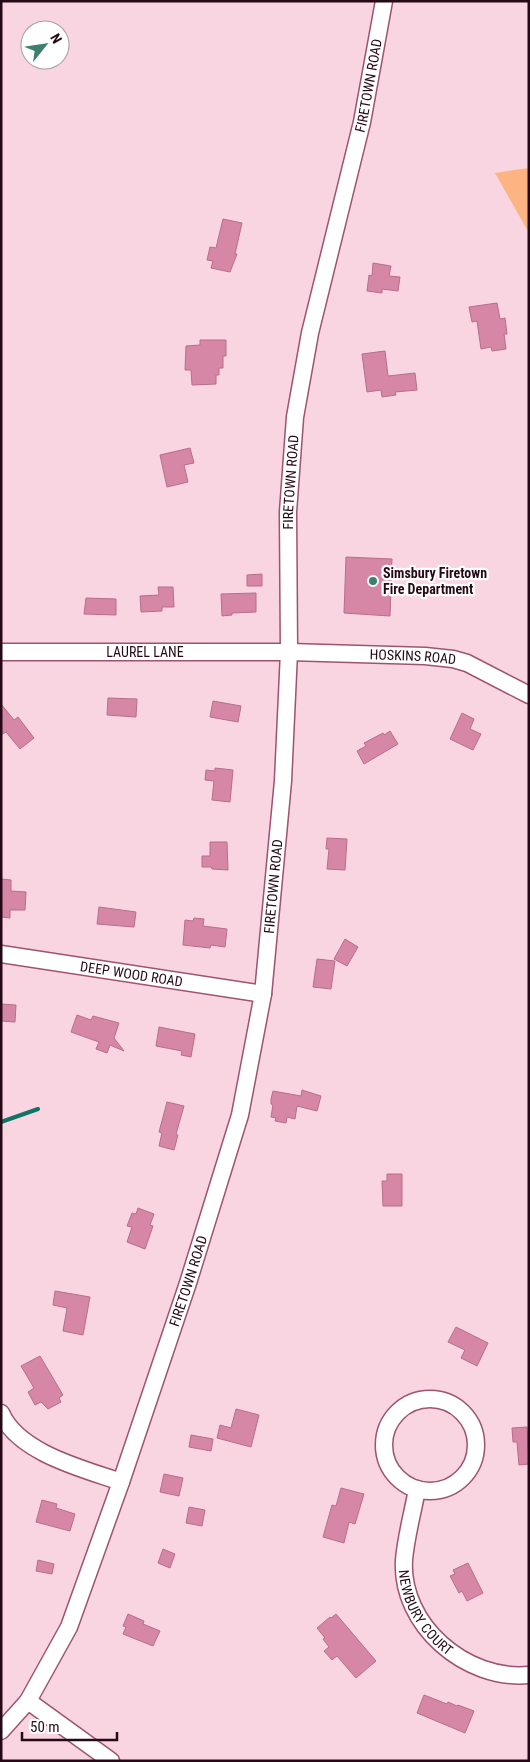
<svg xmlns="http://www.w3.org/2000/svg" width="530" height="1762" viewBox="0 0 530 1762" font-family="'Roboto Condensed',sans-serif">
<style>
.green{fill:#fbb482}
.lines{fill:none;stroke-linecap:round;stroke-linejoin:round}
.stream{stroke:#0f7466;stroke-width:4}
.building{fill:#d687a5;stroke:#b96d8b}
.minor-casing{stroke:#9d5371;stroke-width:19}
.minor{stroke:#fff;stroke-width:16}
.poi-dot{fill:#3e7f70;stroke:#fff;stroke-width:2}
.labels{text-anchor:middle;stroke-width:4.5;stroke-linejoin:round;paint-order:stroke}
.street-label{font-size:14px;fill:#260916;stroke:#fff}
.poi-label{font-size:14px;font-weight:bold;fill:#260916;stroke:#fff;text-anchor:start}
</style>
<rect width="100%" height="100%" fill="#f8d5e1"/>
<path class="green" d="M529,168v65l-34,-60z"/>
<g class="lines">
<path class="stream" d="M1,1122l37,-13"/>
</g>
<g class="building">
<path d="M223,219l19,4 -7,31h2l-7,18 -19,-4 2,-7 -6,-1 3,-13 6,1z"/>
<path d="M373,263l18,3 -2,10 11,1 -2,14 -16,-2v4l-15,-2 2,-16 3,1z"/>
<path d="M497,303l3,16 5,-1 2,16h-3l2,15 -14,2 -1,-4 -10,2 -4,-28 -5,1 -3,-15z"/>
<path d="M200,340h26v16h-3v12h-4v7h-3v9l-24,1 -1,-15h-6l1,-24 14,-1z"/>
<path d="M385,351l3,25 27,-3 2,17 -22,2 1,3 -14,2 -1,-7 -14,2 -5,-38z"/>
<path d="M190,448l4,15 -10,2 4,17 -21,5 -7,-32z"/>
<path d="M346,557l46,2 -2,57 -46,-3z"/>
<path d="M262,574v12h-15v-11z"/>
<path d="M158,587h15l1,20h-12v4l-21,1 -1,-16 19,-1z"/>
<path d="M256,593v19l-24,1v2l-10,1 -1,-22z"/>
<path d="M86,598l30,1v16l-32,-1z"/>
<path d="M108,698l29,1 -1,18 -29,-2z"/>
<path d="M213,701l28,5 -3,16 -28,-5z"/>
<path d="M1,704l13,16 4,-3 16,21 -14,11 -14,-17 -5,3z"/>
<path d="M462,713l12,6 -4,10 11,5 -8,16 -23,-11z"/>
<path d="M390,731l8,13 -34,20 -7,-13 9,-5 -2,-3 19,-10 1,2z"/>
<path d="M215,768l18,2 -3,32 -18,-2 2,-19 -9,-1 1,-10 9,1z"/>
<path d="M327,838l20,1 -2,31 -18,-1 2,-20h-3z"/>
<path d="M210,842h17l1,28 -16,-1 -1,-2h-9v-11h8z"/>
<path d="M1,879l10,1v11l15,1 -1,18h-15v8l-9,-1z"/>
<path d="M99,907l37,5 -2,15 -37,-3z"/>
<path d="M194,918l10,1 -1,7 24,3 -2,18 -14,-2 -1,3 -27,-3 2,-25 8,1z"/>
<path d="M345,939l13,8 -11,19 -13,-7z"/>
<path d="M317,959l18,2 -4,28 -18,-2z"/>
<path d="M1,1004l15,1 -1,17 -14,-1z"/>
<path d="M77,1015l14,5 2,-4 26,7 -5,15 10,13 -14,-6 -3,8 -11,-4 3,-7 -28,-10z"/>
<path d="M159,1027l36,7 -4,23 -10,-2 1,-4 -26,-5z"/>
<path d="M302,1090l19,6 -4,15 -20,-5 -2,13 -8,-2 -1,6 -11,-2 1,-3 -5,-1 2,-12 -2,-1v-5l2,-8 28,5z"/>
<path d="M167,1102l17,4 -8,28 2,1 -4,15 -15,-4 3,-13 -3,-1z"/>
<path d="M387,1174h15v32h-19l-1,-25h5z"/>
<path d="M138,1208l16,6 -4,11 3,1 -8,23 -18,-7 5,-15 -5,-1 5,-13 4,1z"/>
<path d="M55,1291l35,6 -7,38 -20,-4 4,-23 -14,-3z"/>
<path d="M456,1327l32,16 -11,23 -16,-8 4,-8 -17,-8z"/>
<path d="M40,1356l23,39 -4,3 2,4 -13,7 -7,-7 -6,3 -7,-13 6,-4 -13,-22z"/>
<path d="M236,1409l23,6 -8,32 -34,-9 3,-13 11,3z"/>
<path d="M527,1427l2,37 -10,1 -2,-23h-4l-1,-14z"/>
<path d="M191,1435l22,4 -2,12 -22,-4z"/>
<path d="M164,1474l19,4 -4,18 -19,-4z"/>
<path d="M341,1488l23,6 -9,30 -6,-2 -5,21 -21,-6 9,-32 4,1z"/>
<path d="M42,1500l15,4 -1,4 19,6 -5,17 -34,-9z"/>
<path d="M189,1507l16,3 -3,16 -16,-3z"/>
<path d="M163,1549l12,5 -5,14 -12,-5z"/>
<path d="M38,1560l16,4 -2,10 -16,-3z"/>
<path d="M468,1563l15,30 -16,8 -5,-10 -3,2 -9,-17 5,-2 -2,-4z"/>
<path d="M128,1614l16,7 -1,3 17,7 -7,15 -30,-12 3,-7 -3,-1z"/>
<path d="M336,1614l40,47 -20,17 -19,-22 -5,4 -8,-9 5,-4 -6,-8 2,-1 -8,-10 13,-11 1,1z"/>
<path d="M424,1695l23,9 1,-2 9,4 1,-1 16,6 -9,22 -48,-20z"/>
</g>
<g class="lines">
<g class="minor-casing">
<g id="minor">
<path id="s1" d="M1,652h288l136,4 28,3 14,4 62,32"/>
<path id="s2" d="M1,954l262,40"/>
<circle cx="430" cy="1445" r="46"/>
<path d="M1,1413c17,40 83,56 120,69"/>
<path id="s3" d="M417,1489c-4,23 -11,47 -13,71 -4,65 62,121 125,115"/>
<path d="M28,1701l83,60"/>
<path id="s4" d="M1,1731l27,-30 41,-74 52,-145 67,-199 52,-168 23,-121 20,-213 6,-129 -1,-140 7,-95 15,-84 52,-211 22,-121"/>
</g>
</g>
<use href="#minor" class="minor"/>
</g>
<circle class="poi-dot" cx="373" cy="581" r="5"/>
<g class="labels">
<g class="street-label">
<text dy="5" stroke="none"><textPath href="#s4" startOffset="1706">FIRETOWN ROAD</textPath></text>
<text dy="5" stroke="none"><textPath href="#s4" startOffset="1301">FIRETOWN ROAD</textPath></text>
<text dy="5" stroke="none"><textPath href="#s1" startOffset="144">LAUREL LANE</textPath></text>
<text dy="5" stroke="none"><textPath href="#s1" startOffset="412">HOSKINS ROAD</textPath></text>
<text dy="5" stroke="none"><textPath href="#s4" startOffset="896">FIRETOWN ROAD</textPath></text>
<text dy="5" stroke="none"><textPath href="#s2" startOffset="132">DEEP WOOD ROAD</textPath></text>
<text dy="5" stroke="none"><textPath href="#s4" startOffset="491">FIRETOWN ROAD</textPath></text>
<text dy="5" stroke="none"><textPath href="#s3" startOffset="131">NEWBURY COURT</textPath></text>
</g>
<g class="poi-label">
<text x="383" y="578">Simsbury Firetown<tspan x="383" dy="16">Fire Department</tspan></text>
</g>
</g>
<rect width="530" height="1762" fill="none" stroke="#260916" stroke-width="5"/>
<g transform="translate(45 45) rotate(60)"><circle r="24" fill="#ffffff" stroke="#a89da2"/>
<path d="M0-4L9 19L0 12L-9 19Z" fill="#3e7f70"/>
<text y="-8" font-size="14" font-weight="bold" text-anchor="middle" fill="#260916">N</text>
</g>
<path d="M22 1732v8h95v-8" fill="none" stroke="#260916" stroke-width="2.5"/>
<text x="30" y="1732" font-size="15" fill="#260916" stroke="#ffffff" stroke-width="4" paint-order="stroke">50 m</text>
</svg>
